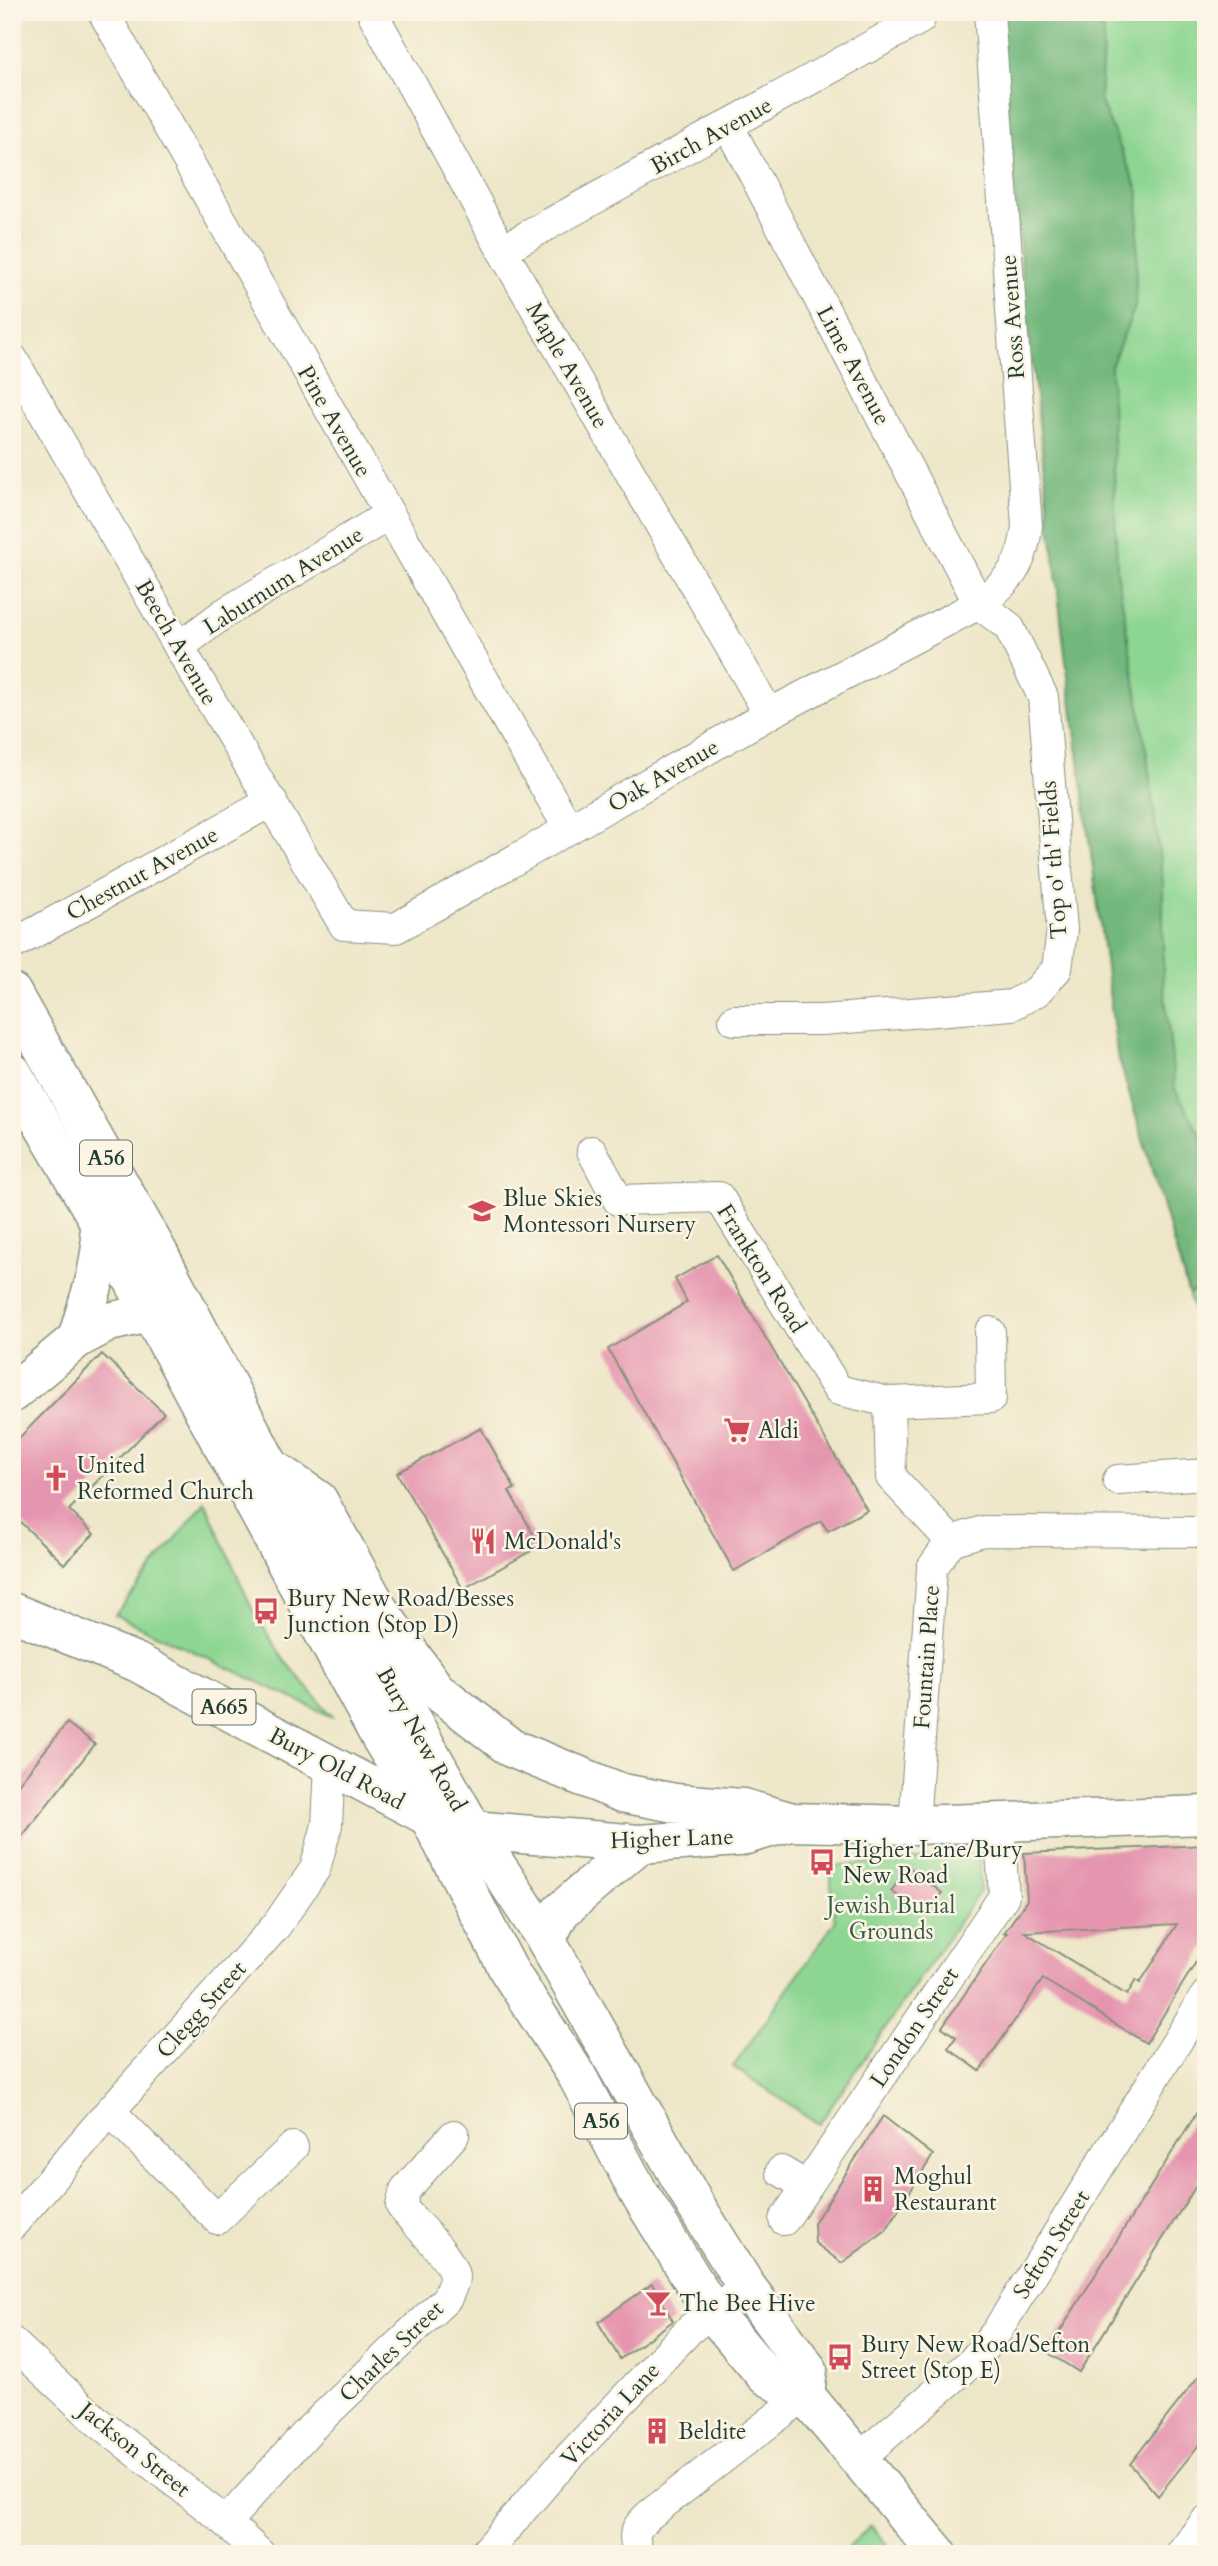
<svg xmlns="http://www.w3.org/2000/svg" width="1218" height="2566" viewBox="0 0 1218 2566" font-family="Cardo,serif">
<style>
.green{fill:#8dd692;stroke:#568a63;stroke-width:2}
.forest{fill:#72b77c;stroke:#487a58;stroke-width:2}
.building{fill:#e595af;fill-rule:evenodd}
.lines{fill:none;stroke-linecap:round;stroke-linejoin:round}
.street-casing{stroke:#86927e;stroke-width:32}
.primary-casing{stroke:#86927e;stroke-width:41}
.highway-casing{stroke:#86927e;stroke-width:41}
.street{stroke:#fff;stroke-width:30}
.primary{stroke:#fff;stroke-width:38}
.highway{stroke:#fff;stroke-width:38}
.labels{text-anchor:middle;stroke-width:5;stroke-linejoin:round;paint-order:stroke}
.shield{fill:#fcf5e5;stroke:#617469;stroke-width:2}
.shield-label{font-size:21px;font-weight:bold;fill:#1f3d34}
.street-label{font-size:23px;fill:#1f3d34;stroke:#fcf5e5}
.poi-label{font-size:23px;fill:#1f3d34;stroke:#fcf5e5;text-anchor:start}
.park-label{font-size:23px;fill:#355c47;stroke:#fcf5e5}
</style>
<rect width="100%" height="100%" fill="#fcf5e5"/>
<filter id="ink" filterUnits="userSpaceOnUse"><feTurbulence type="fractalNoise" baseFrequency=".0143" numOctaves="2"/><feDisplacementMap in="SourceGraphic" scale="14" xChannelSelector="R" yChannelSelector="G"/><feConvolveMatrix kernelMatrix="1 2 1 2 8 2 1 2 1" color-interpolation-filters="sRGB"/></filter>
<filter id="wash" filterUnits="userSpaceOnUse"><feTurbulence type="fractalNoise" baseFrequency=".00686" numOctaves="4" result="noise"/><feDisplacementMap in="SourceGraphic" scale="28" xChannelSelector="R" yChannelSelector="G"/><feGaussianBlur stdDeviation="1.57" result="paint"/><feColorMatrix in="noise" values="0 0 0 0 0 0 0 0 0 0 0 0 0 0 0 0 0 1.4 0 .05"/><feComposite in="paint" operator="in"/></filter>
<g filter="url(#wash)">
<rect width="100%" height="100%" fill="#eee6c8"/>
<g class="green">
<path d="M999,12h207v1317l-13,-20 -76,-257 -53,-407z"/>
<path d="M205,1502l48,109 32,50 48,56 -218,-102z"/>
<path d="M979,1854l1,37 -161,233 -86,-57 102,-145 -6,-56z"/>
<path d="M870,2525l25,29h-52z"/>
</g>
<path class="forest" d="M999,12h102l3,15 -4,73 39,92 -4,115 -24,59 6,204 30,185 16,129v92l12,113 31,55v141l-17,9 -72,-242 -53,-407 -42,-373z"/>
<g id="blocks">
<g class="building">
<path d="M717,1255l150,255 -39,21 -7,-10 -87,50 -126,-222 79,-47 -12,-23z"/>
<path d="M102,1354l62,59 -95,97 25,24 -30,30 -52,-50v-69z"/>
<path d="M481,1428l34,61 -6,2 31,55 -77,43 -66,-116z"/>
<path d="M67,1723l28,21 -83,105v-57z"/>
<path d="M1206,1845v101l-60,97 -103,-64 -63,92 -32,-23 8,-11 -14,-10 65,-94h-3l23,-33 -3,-47zM1177,1924l-37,59 -4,-3 -9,15 -102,-63z"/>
<path d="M909,1867l33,26 -17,22 -34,-24z"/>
<path d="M1206,2098v72l-127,202 -32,-20z"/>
<path d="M883,2116l50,39 -47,75 -44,33 -27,-20 -1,-20z"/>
<path d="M652,2284l21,37 -53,38 -22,-37z"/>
<path d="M1206,2367v69l-48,60 -28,-32z"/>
</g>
</g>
</g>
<g filter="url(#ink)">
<use href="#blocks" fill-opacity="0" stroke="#86927e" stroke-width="2"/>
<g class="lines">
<g class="street-casing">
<g id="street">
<path d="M103,12l466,817"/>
<path d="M372,12l130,238 267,464"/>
<path d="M728,125l251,479 30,23 34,70 19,233 -5,39 -21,23 -24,13 -190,15h-88"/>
<path d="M502,250l418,-231"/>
<path d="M12,358l167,289 165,278 52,3 373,-214 210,-110c30,-23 44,-38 48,-78l-38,-514"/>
<path d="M179,647l44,-33 166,-99"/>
<path d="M12,945l260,-144"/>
<path d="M592,1151l26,49 101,-3 119,193 51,12"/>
<path d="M1118,1480l88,-6"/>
<path d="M951,1541l-60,-64 -2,-75 102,-4 -1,-66"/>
<path d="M914,1825l18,-257 19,-27 32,-10 223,1"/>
<path d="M110,2111l107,108 76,-72"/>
<path d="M781,2171l25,15"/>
<path d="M784,2220l220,-324 -5,-74"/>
<path d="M12,2225l98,-114 166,-185 39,-57 12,-44 3,-60"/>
<path d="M12,2342l86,80 128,100 34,32"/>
<path d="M857,2460l116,-99 24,-30 209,-336"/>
<path d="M226,2522l86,-95 135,-129c2,-6 7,-14 7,-21 0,-18 -40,-54 -53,-71l4,-16 49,-55"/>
<path d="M484,2554l71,-82 135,-143 56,-43"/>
<path d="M639,2554c-8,-19 -4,-26 10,-39l156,-120"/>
<path d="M1180,2554l26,-33"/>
</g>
</g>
<g class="primary-casing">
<g id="primary">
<path d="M77,1339l19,-63 5,-29 -3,-27"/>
<path d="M12,1393l65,-54 32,-17 41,-9 31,3"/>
<path d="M270,1467l48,33 61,110 57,80 75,58 111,45 53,10 68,5 46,13"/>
<path d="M12,1612l124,50 293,155 44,13 166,14 100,-7 51,-15 124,3 292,-10"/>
<path d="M546,1940l14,-28 79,-68"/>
</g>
</g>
<g class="highway-casing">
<g id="highway">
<path d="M12,993l146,259 112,215 203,363 73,110 147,261 53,85 62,84 -3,25"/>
<path d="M12,1072l121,208 247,457 49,80 80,154 68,105 61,115 75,122 52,62 21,12 19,8 133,159"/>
</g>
</g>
<use href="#street" class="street"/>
<use href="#primary" class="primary"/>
<use href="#highway" class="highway"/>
</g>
</g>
<defs>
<g id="school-bare" transform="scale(2.1)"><path d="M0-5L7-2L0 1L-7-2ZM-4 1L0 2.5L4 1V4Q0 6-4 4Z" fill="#d1495b" stroke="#fcf5e5" stroke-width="2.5" paint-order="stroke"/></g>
<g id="supermarket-bare" transform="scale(2.1)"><path d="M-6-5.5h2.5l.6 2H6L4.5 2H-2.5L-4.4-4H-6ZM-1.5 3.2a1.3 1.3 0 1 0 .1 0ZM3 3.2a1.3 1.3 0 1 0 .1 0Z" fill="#d1495b" stroke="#fcf5e5" stroke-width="2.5" paint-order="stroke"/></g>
<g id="church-bare" transform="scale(2.1)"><path d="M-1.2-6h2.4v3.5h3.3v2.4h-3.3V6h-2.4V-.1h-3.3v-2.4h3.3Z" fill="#d1495b" stroke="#fcf5e5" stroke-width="2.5" paint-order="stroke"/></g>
<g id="restaurant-bare" transform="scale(2.1)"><path d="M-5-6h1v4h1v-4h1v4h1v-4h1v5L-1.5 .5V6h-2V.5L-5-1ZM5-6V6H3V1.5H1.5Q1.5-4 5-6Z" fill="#d1495b" stroke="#fcf5e5" stroke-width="2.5" paint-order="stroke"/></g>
<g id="bus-bare" transform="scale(2.1)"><path d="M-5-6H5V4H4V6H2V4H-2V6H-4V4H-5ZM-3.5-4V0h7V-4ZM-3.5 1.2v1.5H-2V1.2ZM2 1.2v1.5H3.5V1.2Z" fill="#d1495b" stroke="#fcf5e5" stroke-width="2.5" paint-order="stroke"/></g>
<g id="building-bare" transform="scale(2.1)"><path d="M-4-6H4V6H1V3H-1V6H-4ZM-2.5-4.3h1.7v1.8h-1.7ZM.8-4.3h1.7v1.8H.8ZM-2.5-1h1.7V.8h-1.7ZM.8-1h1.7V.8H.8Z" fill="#d1495b" stroke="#fcf5e5" stroke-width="2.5" paint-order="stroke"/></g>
<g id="bar-bare" transform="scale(2.1)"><path d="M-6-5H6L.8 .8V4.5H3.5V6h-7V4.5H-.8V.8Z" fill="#d1495b" stroke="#fcf5e5" stroke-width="2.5" paint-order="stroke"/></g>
</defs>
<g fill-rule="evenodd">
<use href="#school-bare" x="482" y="1211"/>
<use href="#supermarket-bare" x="737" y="1430"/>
<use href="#church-bare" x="56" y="1478"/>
<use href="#restaurant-bare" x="483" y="1541"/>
<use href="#bus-bare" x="266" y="1611"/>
<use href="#bus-bare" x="822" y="1862"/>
<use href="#building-bare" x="873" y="2189"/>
<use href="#bar-bare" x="658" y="2303"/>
<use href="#bus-bare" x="840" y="2357"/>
<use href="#building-bare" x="657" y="2431"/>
</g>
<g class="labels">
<g class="shield">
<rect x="80" y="1140.5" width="52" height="35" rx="5"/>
<rect x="192.5" y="1689.5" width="63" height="35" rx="5"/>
<rect x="575" y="2103.5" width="52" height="35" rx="5"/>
</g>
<g class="shield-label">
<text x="106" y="1165">A56</text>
<text x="224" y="1714">A665</text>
<text x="601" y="2128">A56</text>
</g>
<g class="street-label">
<text transform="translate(711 135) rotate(-29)" y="8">Birch Avenue</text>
<text transform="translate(1012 317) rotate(-94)" y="8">Ross Avenue</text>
<text transform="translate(568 365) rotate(60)" y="8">Maple Avenue</text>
<text transform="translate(854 365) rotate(62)" y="8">Lime Avenue</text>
<text transform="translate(335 421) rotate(60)" y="8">Pine Avenue</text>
<text transform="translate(283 580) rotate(-32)" y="8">Laburnum Avenue</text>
<text transform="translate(177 642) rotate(60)" y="8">Beech Avenue</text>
<text transform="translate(663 775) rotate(-30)" y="8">Oak Avenue</text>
<text transform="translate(1053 860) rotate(-94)" y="8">Top o' th' Fields</text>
<text transform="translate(142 873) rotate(-29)" y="8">Chestnut Avenue</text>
<text transform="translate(762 1268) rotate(58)" y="8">Frankton Road</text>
<text transform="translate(926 1657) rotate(-86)" y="8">Fountain Place</text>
<text transform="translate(422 1739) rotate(61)" y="8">Bury New Road</text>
<text transform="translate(337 1768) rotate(28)" y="8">Bury Old Road</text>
<text transform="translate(672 1838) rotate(-2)" y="8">Higher Lane</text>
<text transform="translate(201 2009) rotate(-48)" y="8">Clegg Street</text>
<text transform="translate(914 2027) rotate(-56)" y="8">London Street</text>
<text transform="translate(1051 2244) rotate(-58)" y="8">Sefton Street</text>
<text transform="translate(391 2351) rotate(-44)" y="8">Charles Street</text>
<text transform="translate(610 2414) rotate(-47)" y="8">Victoria Lane</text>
<text transform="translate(135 2449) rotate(39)" y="8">Jackson Street</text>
</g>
<g class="poi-label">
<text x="503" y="1206">Blue Skies<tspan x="503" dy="26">Montessori Nursery</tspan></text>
<text x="758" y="1438">Aldi</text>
<text x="77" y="1473">United<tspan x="77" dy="26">Reformed Church</tspan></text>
<text x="504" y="1549">McDonald's</text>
<text x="287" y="1606">Bury New Road/Besses<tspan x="287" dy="26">Junction (Stop D)</tspan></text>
<text x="843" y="1857">Higher Lane/Bury<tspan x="843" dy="26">New Road</tspan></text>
<text x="894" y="2184">Moghul<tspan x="894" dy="26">Restaurant</tspan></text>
<text x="679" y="2311">The Bee Hive</text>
<text x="861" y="2352">Bury New Road/Sefton<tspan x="861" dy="26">Street (Stop E)</tspan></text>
<text x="678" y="2439">Beldite</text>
</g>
<g class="park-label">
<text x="891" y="1913">Jewish Burial<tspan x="891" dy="26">Grounds</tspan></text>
</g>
</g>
<rect width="1218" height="2566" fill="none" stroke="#fcf5e5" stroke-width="42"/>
</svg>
